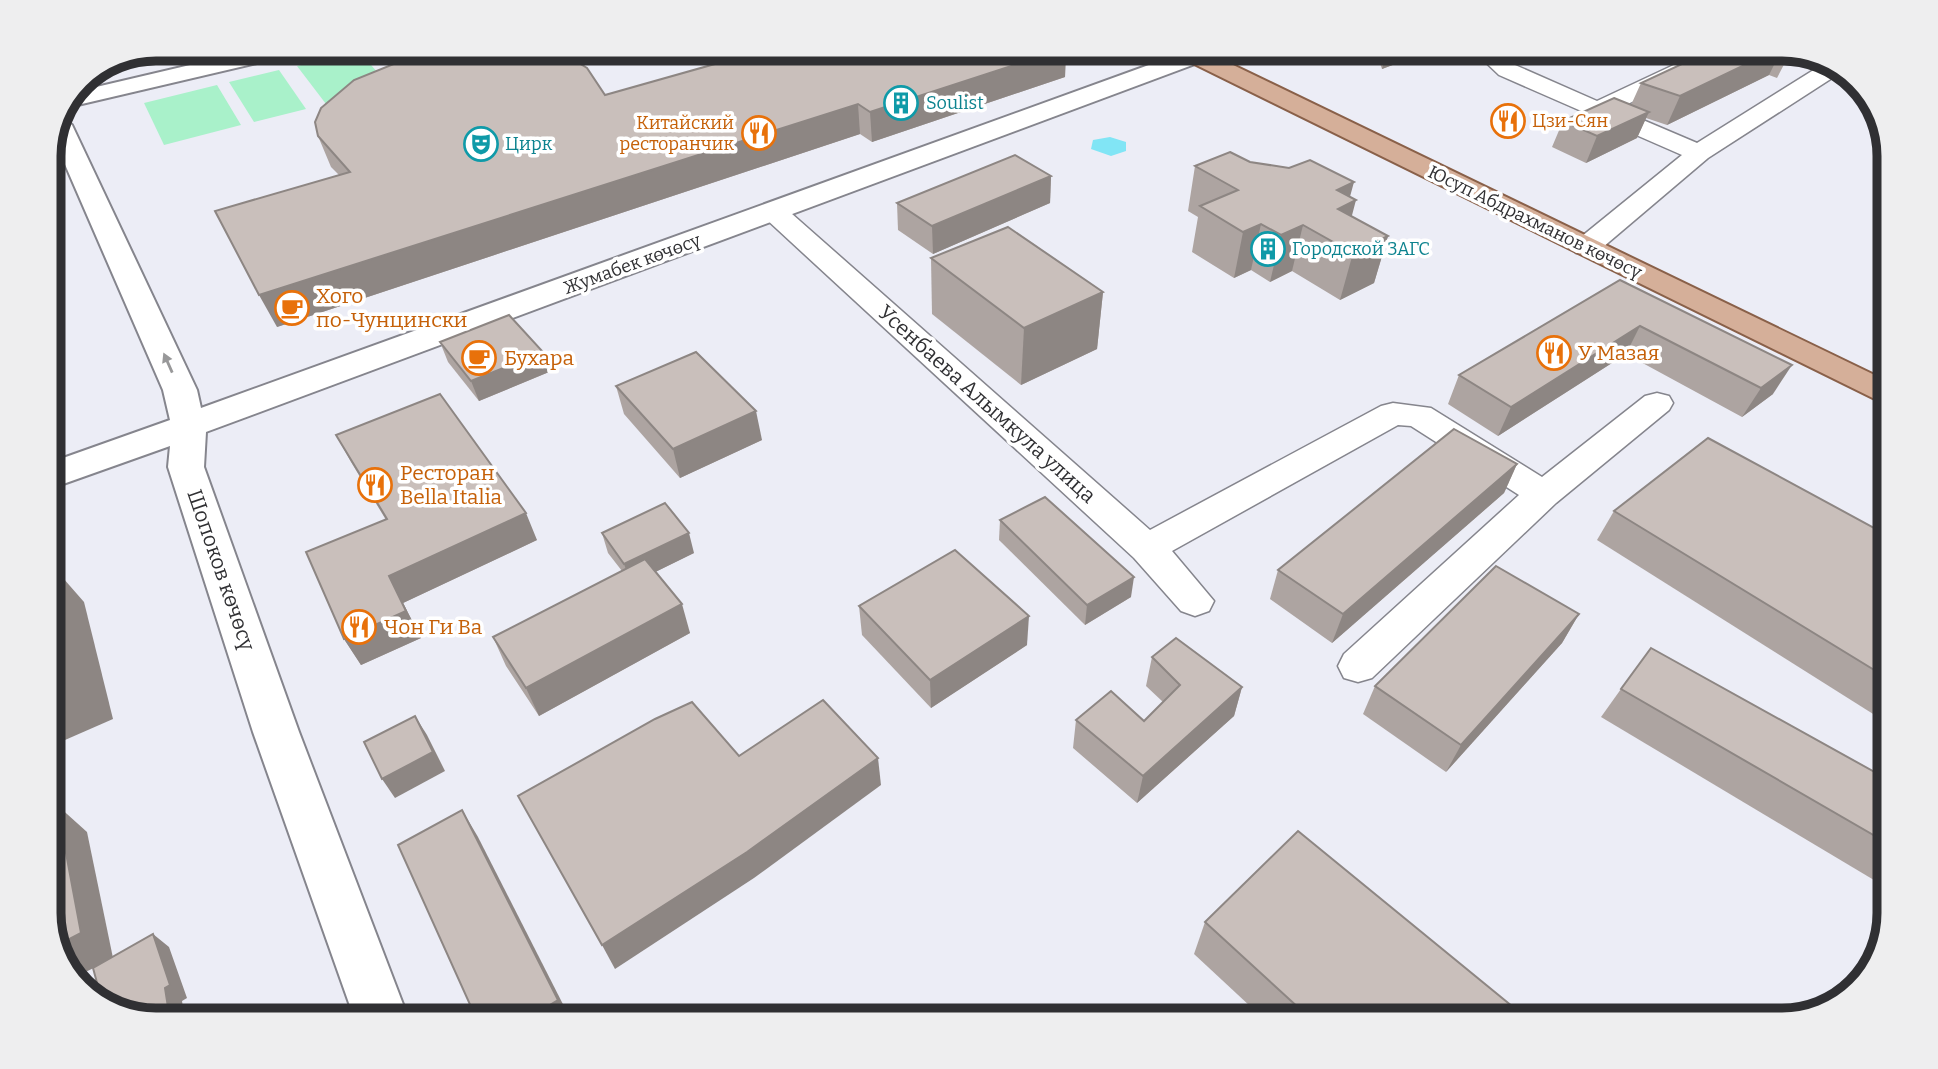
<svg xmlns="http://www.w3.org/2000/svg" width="1938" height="1069" viewBox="0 0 1938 1069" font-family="Bitter,serif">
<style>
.green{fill:#a9f1ca}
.water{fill:#81e5f5}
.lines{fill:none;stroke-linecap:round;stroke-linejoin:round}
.minor-casing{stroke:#85858d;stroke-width:3}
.tertiary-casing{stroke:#85858d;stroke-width:4}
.secondary-casing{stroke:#85858d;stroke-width:4}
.primary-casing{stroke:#896049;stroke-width:4}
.minor{fill:#fff;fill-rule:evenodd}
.tertiary{fill:#fff;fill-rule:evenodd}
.secondary{fill:#fff;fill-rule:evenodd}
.primary{fill:#d5af99;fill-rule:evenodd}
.wall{fill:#ada4a1}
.shaded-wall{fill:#8d8683}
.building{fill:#c9bfbb;stroke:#8d8683;stroke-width:2}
.oneway{fill:#989899}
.labels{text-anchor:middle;stroke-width:7;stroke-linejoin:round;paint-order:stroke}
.far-culture-label{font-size:18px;fill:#0d838f;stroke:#fff;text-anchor:start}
.far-food-label{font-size:18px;fill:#c56008;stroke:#fff;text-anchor:start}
.far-street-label{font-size:18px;fill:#303033;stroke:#fff}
.food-label{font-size:21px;fill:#c56008;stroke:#fff;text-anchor:start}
.street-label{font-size:21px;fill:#303033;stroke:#fff}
.rim{fill:none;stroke:#303033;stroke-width:9}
</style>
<rect width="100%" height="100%" fill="#ecedf6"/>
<g class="green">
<path d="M156,49h58l-113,25 -1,-2z"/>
<path d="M359,51l31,36 -64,17 -29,-38z"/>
<path d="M279,70l27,39 -52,13 -25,-40z"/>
<path d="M217,85l24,40 -77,20 -20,-42z"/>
</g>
<path class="water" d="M1110,137l16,5v9l-15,5 -20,-7 2,-9z"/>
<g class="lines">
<g class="minor-casing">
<g id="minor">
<path d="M1485,49h23l-5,6 12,10 82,36 81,-38 -23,-9 -3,-5c17,0 40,-3 51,12l-7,11 -79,37 80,34 131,-82 15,10 -135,87 -112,95h-20l-4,-6 4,-6 106,-86 -183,-80 -20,-19z"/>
<path d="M774,204l9,2 367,324 231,-124 12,-3 38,5 111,69 103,-81 12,-3 12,3 4,7 -4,7 -113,93 -184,175 -14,4 -14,-4 -6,-12 6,-12 175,-159 -108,-69 -13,-1 -226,126 42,50 -5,10 -14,5 -14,-5 -47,-53 -369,-340 -4,-6 4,-6z"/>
</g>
</g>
<g class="tertiary-casing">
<path id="tertiary" d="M1193,49h32l-3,5 -1016,378 -2,35 95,265 110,288h-54l-102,-288 -85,-265 2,-21 -121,43v-26l121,-43 -7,-30 -109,-251 9,-21 9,7 125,265 4,18z"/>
</g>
<g class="secondary-casing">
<path id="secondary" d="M258,49h40l-3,5 -226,53 6,-15z"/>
</g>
<g class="primary-casing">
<path id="primary" d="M1171,49h29l689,333v24l-715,-352z"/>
</g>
<use href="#minor" class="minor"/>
<use href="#tertiary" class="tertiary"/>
<use href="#secondary" class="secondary"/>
<use href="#primary" class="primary"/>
</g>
<g class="wall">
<path d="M739,49h327l-1,28 -193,65 -12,-8 -583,193 62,-152 -8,-8 -13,-31 287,-41 142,-40z"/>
<path d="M1375,49h60l-53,20z"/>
<path d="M1698,49h84l9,2 -14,27 -8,-3 -102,50 -21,-7 -9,20 -51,25 -34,-16 11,-26 68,-16 10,-22 66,-31z"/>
<path d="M1250,162l100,35 2,20 36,19 -14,47 -34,17 -48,-29 -22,11 -19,-12 -17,8 -42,-26 6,-35 -10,-6 7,-45z"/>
<path d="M1051,176l-1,27 -117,51 -35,-24 -1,-27z"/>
<path d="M931,258l172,34 -6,57 -76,36 -89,-71z"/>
<path d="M1620,280l153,114 -31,23 -116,-63 -128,82 -50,-32 11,-29z"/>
<path d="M440,342l103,10 6,20 -70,29 -31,-39z"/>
<path d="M616,386l146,54 -82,38 -56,-64z"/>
<path d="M336,435l201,105 -134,63 18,35 -60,27 -17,-26 42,-119 -35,-58z"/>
<path d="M1517,464l-13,29 -172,150 -62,-44 8,-29z"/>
<path d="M1614,511l275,25v188l-292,-184z"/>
<path d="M1000,520l131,77 -46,28 -86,-85z"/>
<path d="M602,533l92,20 -39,19 35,61 -151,83 -33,-50 -13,-29 129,-66 -14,-18z"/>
<path d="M859,606l168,39 -96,63 -69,-73z"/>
<path d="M1579,614l-17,29 -116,129 -83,-58 12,-28z"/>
<path d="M1152,657l90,30 -8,29 -97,87 -64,-55 3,-28 68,1 19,-19 -17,-16z"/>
<path d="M1621,689l268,91v109l-288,-172z"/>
<path d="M1205,922l324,98h-264l-71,-66z"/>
</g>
<g class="shaded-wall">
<path d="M1063,49h3l-1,28 -193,65 -2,-30z"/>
<path d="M1387,49h48l-53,20z"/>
<path d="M1778,49h4l-13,26 -102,50 13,-29z"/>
<path d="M858,104l2,30 -583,193 -18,-32z"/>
<path d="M1649,112l-12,26 -51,25 11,-27z"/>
<path d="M1051,176l-1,27 -117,51 -1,-28z"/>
<path d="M1354,182l-6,22 8,-4 -12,46 -14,-6 7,-50z"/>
<path d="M1261,224l-10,46 -17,8 9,-46z"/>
<path d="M1303,225l-11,46 -22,11 11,-47z"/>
<path d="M1388,236l-14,47 -34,17 13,-47z"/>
<path d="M1103,292l-6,57 -76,36 3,-57z"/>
<path d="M1640,326l-14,28 -128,82 13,-29z"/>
<path d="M543,352l6,20 -70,29 -8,-20z"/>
<path d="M1792,365l-19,29 -31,23 19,-29z"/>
<path d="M756,411l6,29 -82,38 -7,-29z"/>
<path d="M1517,464l-13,29 -172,150 11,-29z"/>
<path d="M526,513l11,27 -134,63 18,35 -60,27 -17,-26 45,-63z"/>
<path d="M689,533l5,20 -63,31 -7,-20z"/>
<path d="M49,562l35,40 29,117 -64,28z"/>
<path d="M1134,577l-3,20 -46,28 2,-20z"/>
<path d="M682,604l8,29 -151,83 -13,-28z"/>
<path d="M1579,614l-17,29 -116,129 15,-27z"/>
<path d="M1029,616l-2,29 -96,63 -1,-28z"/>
<path d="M1242,687l-8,29 -97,87 6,-27z"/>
<path d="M415,716l12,19 18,36 -50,27 -13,-19z"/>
<path d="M878,758l3,27 -127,93 -139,91 -13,-24z"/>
<path d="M57,805l30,27 26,126 -39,20 -7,-6 -9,-27z"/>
<path d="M462,810l16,27 93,183h-46z"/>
<path d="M153,934l16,13 18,51 -5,3 3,19h-15z"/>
</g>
<g class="building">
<path d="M463,49l80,1 26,7 18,11 18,27 163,-46h295l-193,63 -12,-8 -599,191 -44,-84 135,-39 -32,-36 -3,-14 6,-14 33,-28 52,-21z"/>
<path d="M1714,49h64l-98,47 -39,-13z"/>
<path d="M1614,98l35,14 -52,24 -34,-15z"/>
<path d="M1230,152l20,10 39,6 21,-8 44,22 -17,8 19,10 -18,9 50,27 -35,17 -50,-28 -22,10 -20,-11 -18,8 -43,-26 38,-16 -43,-24z"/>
<path d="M1015,155l36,21 -119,50 -35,-23z"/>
<path d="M1008,227l95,65 -79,36 -93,-70z"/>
<path d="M1620,280l172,85 -31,23 -121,-62 -129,81 -52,-32z"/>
<path d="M509,315l34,37 -72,29 -31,-39z"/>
<path d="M696,352l60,59 -83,38 -57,-63z"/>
<path d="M440,394l86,119 -137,63 17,35 -62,28 -38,-87 81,-33 -51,-84z"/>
<path d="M1454,429l63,35 -174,150 -65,-44z"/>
<path d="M1708,438l181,98v143l-275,-168z"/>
<path d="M1045,497l89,80 -47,28 -87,-85z"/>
<path d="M665,503l24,30 -65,31 -22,-31z"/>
<path d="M955,550l74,66 -99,64 -71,-74z"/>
<path d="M645,559l37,45 -156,84 -33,-51z"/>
<path d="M1496,566l83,48 -118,131 -86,-59z"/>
<path d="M49,634l5,23 -5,2z"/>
<path d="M1176,638l66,49 -99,89 -67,-56 35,-29 33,30 36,-36 -28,-28z"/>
<path d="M1651,648l238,132v64l-268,-155z"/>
<path d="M823,700l55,58 -131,94 -145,93 -84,-149 137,-77 37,-17 47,54z"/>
<path d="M415,716l18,36 -51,27 -18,-37z"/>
<path d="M57,805l24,128 -23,12 -9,-25v-111z"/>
<path d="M462,810l96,190 -33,20h-48l-79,-175z"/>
<path d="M1298,831l231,189h-217l-107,-98z"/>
<path d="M153,934l17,51 -5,3 5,32h-14l-48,-11 -5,-4 -10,-37z"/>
</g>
<defs><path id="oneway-solid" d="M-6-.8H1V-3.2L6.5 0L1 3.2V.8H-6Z" transform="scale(1.75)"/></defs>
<use class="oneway" href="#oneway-solid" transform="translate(168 363) rotate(-114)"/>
<defs>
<g id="building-ring" transform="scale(1.75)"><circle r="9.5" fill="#fff" stroke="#0f9aa8" stroke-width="1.5"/><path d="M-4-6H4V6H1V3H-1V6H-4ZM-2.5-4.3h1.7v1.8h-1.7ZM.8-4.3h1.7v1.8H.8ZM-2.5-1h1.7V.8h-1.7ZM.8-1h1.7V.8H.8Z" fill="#0f9aa8"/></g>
<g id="restaurant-ring" transform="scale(1.75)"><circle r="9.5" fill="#fff" stroke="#e8710a" stroke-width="1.5"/><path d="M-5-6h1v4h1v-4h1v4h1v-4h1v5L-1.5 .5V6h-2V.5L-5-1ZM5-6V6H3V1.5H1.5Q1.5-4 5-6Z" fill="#e8710a"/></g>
<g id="theatre-ring" transform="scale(1.75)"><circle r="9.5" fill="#fff" stroke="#0f9aa8" stroke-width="1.5"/><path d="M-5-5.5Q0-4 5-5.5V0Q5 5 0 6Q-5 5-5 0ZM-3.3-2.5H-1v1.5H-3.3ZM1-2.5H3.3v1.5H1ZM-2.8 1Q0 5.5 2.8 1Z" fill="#0f9aa8"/></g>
<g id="cafe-ring" transform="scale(1.75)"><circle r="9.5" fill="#fff" stroke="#e8710a" stroke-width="1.5"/><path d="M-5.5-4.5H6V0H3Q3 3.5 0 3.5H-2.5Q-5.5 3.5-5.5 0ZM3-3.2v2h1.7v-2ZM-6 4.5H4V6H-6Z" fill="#e8710a"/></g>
</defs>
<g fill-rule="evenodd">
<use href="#building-ring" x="901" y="103"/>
<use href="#restaurant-ring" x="1508" y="121"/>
<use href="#restaurant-ring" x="759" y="133"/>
<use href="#theatre-ring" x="481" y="144"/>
<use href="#building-ring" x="1268" y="249"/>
<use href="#cafe-ring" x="292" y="308"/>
<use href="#restaurant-ring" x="1554" y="353"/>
<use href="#cafe-ring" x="479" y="358"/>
<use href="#restaurant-ring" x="375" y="485"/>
<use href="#restaurant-ring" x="359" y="627"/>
</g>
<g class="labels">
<g class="far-culture-label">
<text x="926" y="109">Soulist</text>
<text x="505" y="150">Цирк</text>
<text x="1292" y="255">Городской ЗАГС</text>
</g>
<g class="far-food-label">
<text x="1532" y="127">Цзи-Сян</text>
<text x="734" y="129" text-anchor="end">Китайский<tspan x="734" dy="21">ресторанчик</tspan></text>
</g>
<g class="far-street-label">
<text transform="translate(1535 222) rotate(26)" y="6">Юсуп Абдрахманов көчөсү</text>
<text transform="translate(632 264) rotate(-20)" y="6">Жумабек көчөсү</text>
</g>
<g class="food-label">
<text x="316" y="303">Хого<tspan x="316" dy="24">по-Чунцински</tspan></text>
<text x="1578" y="360">У Мазая</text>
<text x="504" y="365">Бухара</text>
<text x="400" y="480">Ресторан<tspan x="400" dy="24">Bella Italia</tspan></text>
<text x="384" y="634">Чон Ги Ва</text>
</g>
<g class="street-label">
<text transform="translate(987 404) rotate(42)" y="7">Усенбаева Алымкула улица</text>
<text transform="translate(221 570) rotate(71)" y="7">Шопоков көчөсү</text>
</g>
</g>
<path d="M0 0H1938V1069H0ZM156 61H1782A95 95 0 0 1 1877 156V913A95 95 0 0 1 1782 1008H156A95 95 0 0 1 61 913V156A95 95 0 0 1 156 61Z" fill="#eeeeef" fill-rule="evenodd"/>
<path class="rim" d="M156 61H1782A95 95 0 0 1 1877 156V913A95 95 0 0 1 1782 1008H156A95 95 0 0 1 61 913V156A95 95 0 0 1 156 61Z"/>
</svg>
